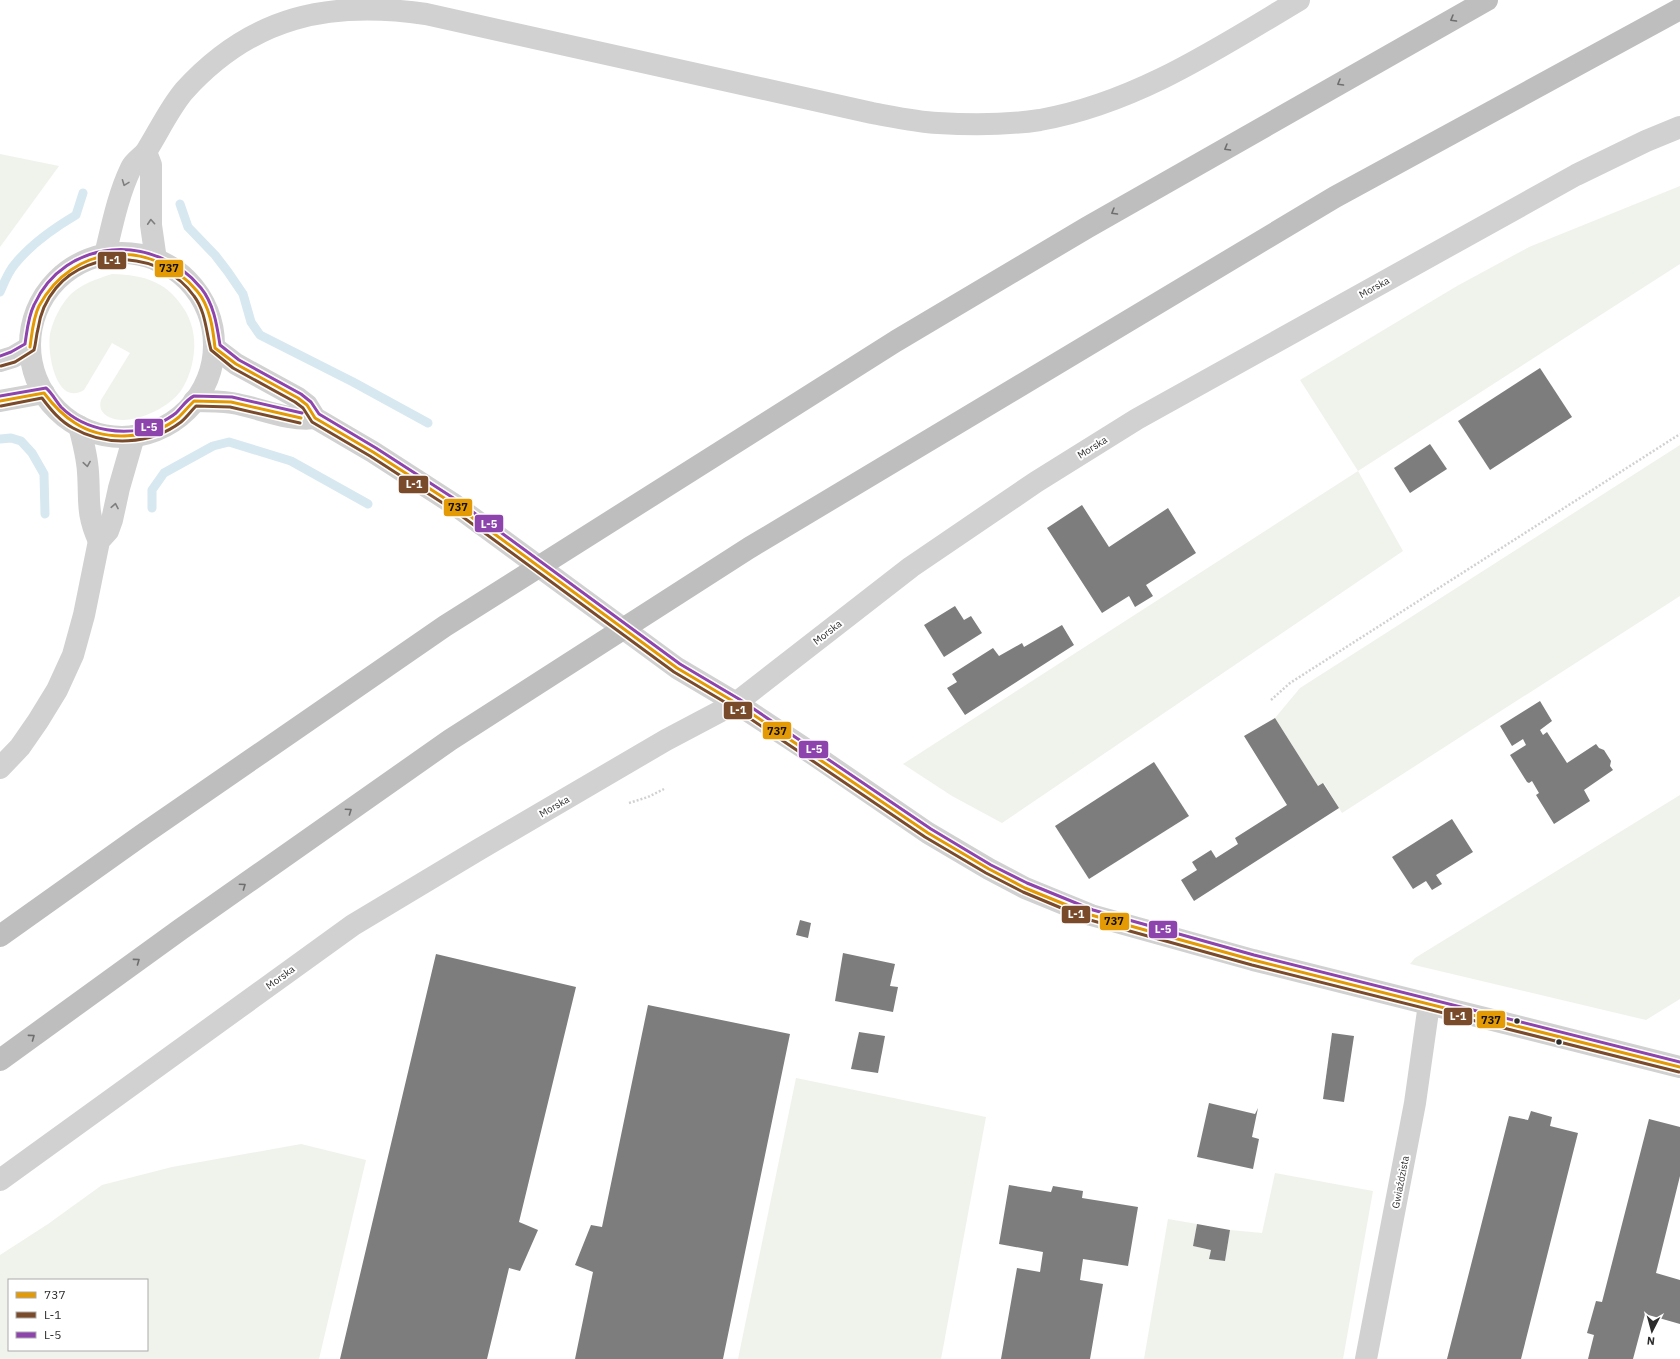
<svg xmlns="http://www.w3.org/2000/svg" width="1680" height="1359" viewBox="0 0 1680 1359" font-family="'IBM Plex Sans',sans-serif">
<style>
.green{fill:#f0f3eb;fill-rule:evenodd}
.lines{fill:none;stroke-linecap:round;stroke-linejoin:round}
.stream{stroke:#d7e8f0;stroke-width:9}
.building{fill:#7d7d7d}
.path{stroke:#d1d1d1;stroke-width:2.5;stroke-dasharray:2 2;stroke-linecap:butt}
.minor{stroke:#d1d1d1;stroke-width:22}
.highway{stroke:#bebebe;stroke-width:22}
.bus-1-casing{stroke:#fff;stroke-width:6}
.bus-2-casing{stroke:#fff;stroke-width:6}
.bus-3-casing{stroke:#fff;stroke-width:6}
.bus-1{stroke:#e39a04;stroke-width:3}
.bus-2{stroke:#7a4b2a;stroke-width:3}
.bus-3{stroke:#8e44ad;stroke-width:3}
.oneway{stroke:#6e6e6e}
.oneway2{stroke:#7e7e7e}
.bus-dot{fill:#2c2c2c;stroke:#fff;stroke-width:1.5}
.labels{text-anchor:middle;stroke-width:4;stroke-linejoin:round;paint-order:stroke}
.street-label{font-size:10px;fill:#2c2c2c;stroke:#fff}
.line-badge{stroke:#fff;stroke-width:1.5}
.badge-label{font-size:11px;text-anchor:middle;font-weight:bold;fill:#fff}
.pale-badge-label{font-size:11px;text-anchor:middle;font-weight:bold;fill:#111}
</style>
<rect width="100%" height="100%" fill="#fff"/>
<g class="green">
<path d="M0,154l59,12 -59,81z"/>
<path d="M1680,186v78l-322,207 45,80 -401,272 -50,-27 -49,-32 455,-293 -58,-91 157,-94 72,-39z"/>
<path d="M112,274c34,1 56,8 74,38 8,15 10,31 7,47 -2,12 -6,23 -13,33 -14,18 -53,36 -73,24 -6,-4 -8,-9 -6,-16l29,-47 -18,-10 -28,47c-28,17 -37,-37 -34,-56 3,-14 11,-30 21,-40 12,-11 26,-15 41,-20z"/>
<path d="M1680,445v151l-338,217 -18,-30 -6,3 -43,-68 25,-30z"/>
<path d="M1680,795v204l-34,21 -236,-56 5,-6z"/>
<path d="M796,1078l190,39 -45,242h-203z"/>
<path d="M301,1144l65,16 -47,199h-319v-104l48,-31 54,-39 70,-18zM9,1280h138v70h-138z"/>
<path d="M1275,1173l98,18 -30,168h-199l24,-140 29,5 -4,22 18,4 -1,9 15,2 5,-31 32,3z"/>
</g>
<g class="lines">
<g class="stream">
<path d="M180,204l8,23 27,28 13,17 15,22 8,28 9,13 93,47 75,41"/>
<path d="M0,292c4,-9 8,-20 15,-28 16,-20 39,-36 61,-49l7,-22"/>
<path d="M0,439l11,-1 10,3 11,12 12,21 1,40"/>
<path d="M152,508v-18l12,-17 49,-27 16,-4 62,19 77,43"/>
</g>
</g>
<g class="building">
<path d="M1540,368l32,49 -82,53 -32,-49z"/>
<path d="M1430,444l17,25 -37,24 -16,-25z"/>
<path d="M1082,505l27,42 59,-39 28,45 -50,32 7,11 -18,11 -6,-11 -27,17 -55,-85z"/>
<path d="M955,606l9,14 7,-4 11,17 -38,24 -20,-32z"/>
<path d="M1062,625l12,20 -109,70 -18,-27 10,-6 -5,-8 41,-26 6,8 23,-13 2,4z"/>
<path d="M1540,701l12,20 -12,9 3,5 4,-3 20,31 29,-19 3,4 5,2 7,11 -1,5 3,4 -29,20 6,11 -36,23 -18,-29 3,-2 -7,-12 -3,2 -2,-1 -17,-27 16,-10 -3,-6 -11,7 -12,-20z"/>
<path d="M1275,718l43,68 5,-3 16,25 -145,93 -13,-21 16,-10 -5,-8 19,-12 5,8 22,-14 -3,-6 52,-33 -43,-69z"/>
<path d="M1154,762l35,54 -100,63 -34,-53z"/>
<path d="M1452,819l21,33 -37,23 6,9 -10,6 -6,-9 -13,8 -21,-32z"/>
<path d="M800,920l11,3 -3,15 -12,-3z"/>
<path d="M843,953l52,11 -5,22 8,1 -5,25 -58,-11z"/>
<path d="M436,954l140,33 -57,235 19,8 -18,41 -11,-3 -22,91h-147z"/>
<path d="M648,1005l142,29 -67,325h-148l18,-87 -18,-7 16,-40 11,2z"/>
<path d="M859,1032l26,4 -7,37 -27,-4z"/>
<path d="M1332,1033l22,3 -10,66 -21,-3z"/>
<path d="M1209,1103l46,11 3,-6 -6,29 7,2 -6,30 -56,-12z"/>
<path d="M1531,1111l21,6 -2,9 28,7 -57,226h-74l62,-243 19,4z"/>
<path d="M1649,1119l31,8v49l-24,97 24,7v44l-35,-10 -12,45h-45l6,-24 -7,-2 9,-32 6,1z"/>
<path d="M1009,1185l42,7 2,-6 30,5 -1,7 56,9 -10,59 -45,-7 -3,21 23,4 -13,75h-89l16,-91 23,4 3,-20 -44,-8z"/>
<path d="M1197,1224l33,6 -5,31 -16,-2 2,-9 -18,-4z"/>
</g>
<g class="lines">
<g class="path">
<path d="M1271,700l19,-17 390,-249"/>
<path d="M629,803l19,-6 16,-8"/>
</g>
<g class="minor">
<path d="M146,152l5,13v60l5,35"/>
<circle cx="122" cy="345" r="92"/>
<path d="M105,255c7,-29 13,-60 26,-87 4,-8 12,-11 16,-18 12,-19 22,-41 37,-59 68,-75 145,-91 242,-77l446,99c22,4 44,9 66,10 34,2 69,2 102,-3 96,-17 177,-71 259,-120"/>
<path d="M215,348l21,16 62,34 9,7 8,13 58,34 82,53 222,163 59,35 65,43 127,87 61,36 36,19 66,27 162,45 427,107"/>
<path d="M0,361l13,-4 17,-10"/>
<path d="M0,401l44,-8"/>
<path d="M194,401c13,0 26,0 38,2 25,4 58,19 83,15"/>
<path d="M79,426c4,15 8,30 9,46 2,28 -2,41 11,69"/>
<path d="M0,768l20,-21 18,-26 19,-31 16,-35 11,-40 15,-74 9,-10 4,-11 7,-32 15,-52"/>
<path d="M0,1180l353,-255 125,-75 188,-110 70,-37 175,-136 125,-85 101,-63 439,-244 70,-34 34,-14"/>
<path d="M1366,1359l49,-256 14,-99"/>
</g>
<g class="highway">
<path d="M0,936l142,-101 303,-209 451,-285 192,-114 399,-227"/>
<path d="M0,1060l181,-131 269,-189 299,-192 586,-351 345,-188"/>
</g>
<g class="bus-1-casing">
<g id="bus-1">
<path d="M30,347c2,-14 3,-29 9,-41 34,-63 112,-69 158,-15 13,15 16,38 18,57l21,16 62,34 9,7 8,13 58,34 82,53 222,163 59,35 192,130 61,36 36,19 66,27 162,45 427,107"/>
<path d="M0,401l44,-8c9,12 18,22 31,30 29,19 77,17 104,-6 5,-5 10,-11 15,-16l37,1 70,16"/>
</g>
</g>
<g class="bus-2-casing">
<g id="bus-2">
<path d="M1,366l14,-4 19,-12c2,-7 2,-14 4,-21 2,-15 8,-29 18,-41 35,-42 107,-36 138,8 12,16 12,36 17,54l22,18 62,34 8,6 9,14 58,34 82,53 222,163 59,35 192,130 61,36 37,19 67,28 162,45 427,107"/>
<path d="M1,406l41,-8c9,12 18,23 31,30 33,19 78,17 108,-6 6,-5 10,-11 15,-16l34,1 70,16"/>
</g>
</g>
<g class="bus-3-casing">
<g id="bus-3">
<path d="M0,356l11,-4 14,-8c2,-13 3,-27 9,-39 31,-68 121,-73 167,-17 13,16 16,38 19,57l19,15 62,34 10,8 8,12 57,34 82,53 222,163 59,35 192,130 60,36 36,18 66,27 161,45 426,107"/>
<path d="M0,396l46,-8c6,5 10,13 15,19 24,24 66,31 97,17 6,-3 13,-7 18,-11 6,-6 11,-14 18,-17l38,1 70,16"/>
</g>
</g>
<use href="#bus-1" class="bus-1"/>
<use href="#bus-2" class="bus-2"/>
<use href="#bus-3" class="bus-3"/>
</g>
<defs><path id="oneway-chevron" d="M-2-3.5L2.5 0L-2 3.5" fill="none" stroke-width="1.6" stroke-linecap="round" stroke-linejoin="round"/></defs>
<g class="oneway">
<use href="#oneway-chevron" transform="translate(1453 19) rotate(150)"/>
<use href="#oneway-chevron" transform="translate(1340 83) rotate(150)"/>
<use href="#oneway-chevron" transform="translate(1227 148) rotate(150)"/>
<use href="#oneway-chevron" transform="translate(1114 212) rotate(150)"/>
<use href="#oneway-chevron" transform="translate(349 811) rotate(-35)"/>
<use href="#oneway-chevron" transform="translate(243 886) rotate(-35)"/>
<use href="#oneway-chevron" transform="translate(137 961) rotate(-36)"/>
<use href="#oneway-chevron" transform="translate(32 1037) rotate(-36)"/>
</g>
<g class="oneway2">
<use href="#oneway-chevron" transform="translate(125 183) rotate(111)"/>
<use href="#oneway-chevron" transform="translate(151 222) rotate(-94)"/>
<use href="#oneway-chevron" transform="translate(87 464) rotate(81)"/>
<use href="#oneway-chevron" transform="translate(115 506) rotate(-79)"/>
</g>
<g class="bus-dot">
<circle cx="1517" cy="1021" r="3.5"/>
<circle cx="1559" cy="1042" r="3.5"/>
</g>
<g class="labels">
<g class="street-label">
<text transform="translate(1374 287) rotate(-29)" y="4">Morska</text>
<text transform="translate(1092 447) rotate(-32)" y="4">Morska</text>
<text transform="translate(827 632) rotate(-38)" y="4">Morska</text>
<text transform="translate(554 806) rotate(-30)" y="4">Morska</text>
<text transform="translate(280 977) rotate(-36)" y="4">Morska</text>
<text transform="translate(1400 1182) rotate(-79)" y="4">Gwiaździsta</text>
</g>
</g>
<g class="line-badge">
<rect x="97" y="251" width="30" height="19" rx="4" fill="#7a4b2a"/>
<rect x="154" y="259" width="30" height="19" rx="4" fill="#e39a04"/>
<rect x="134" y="418" width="30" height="19" rx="4" fill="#8e44ad"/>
<rect x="398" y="475" width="31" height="19" rx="4" fill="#7a4b2a"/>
<rect x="443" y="498" width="30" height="19" rx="4" fill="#e39a04"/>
<rect x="474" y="514" width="30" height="19" rx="4" fill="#8e44ad"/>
<rect x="723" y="701" width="30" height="19" rx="4" fill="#7a4b2a"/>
<rect x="762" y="721" width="30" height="19" rx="4" fill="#e39a04"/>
<rect x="798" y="740" width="31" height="19" rx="4" fill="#8e44ad"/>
<rect x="1061" y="905" width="30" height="19" rx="4" fill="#7a4b2a"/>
<rect x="1099" y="912" width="31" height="19" rx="4" fill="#e39a04"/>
<rect x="1148" y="920" width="30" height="19" rx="4" fill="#8e44ad"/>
<rect x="1443" y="1007" width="30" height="19" rx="4" fill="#7a4b2a"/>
<rect x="1476" y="1010" width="30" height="19" rx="4" fill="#e39a04"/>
</g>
<g class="badge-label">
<text x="112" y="264">L-1</text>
<text x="149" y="431">L-5</text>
<text x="414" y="488">L-1</text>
<text x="489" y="528">L-5</text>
<text x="738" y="714">L-1</text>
<text x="814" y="753">L-5</text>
<text x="1076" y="918">L-1</text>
<text x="1163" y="933">L-5</text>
<text x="1458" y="1020">L-1</text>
</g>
<g class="pale-badge-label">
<text x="169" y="272">737</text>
<text x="458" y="511">737</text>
<text x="777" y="735">737</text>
<text x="1114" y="925">737</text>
<text x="1491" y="1024">737</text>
</g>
<rect x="8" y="1279" width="140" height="72" fill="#ffffff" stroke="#ababab"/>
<rect x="16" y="1292" width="20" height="6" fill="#e39a04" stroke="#ababab"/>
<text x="44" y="1299" font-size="12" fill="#2c2c2c">737</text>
<rect x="16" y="1312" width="20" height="6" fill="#7a4b2a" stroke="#ababab"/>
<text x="44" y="1319" font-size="12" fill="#2c2c2c">L-1</text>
<rect x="16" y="1332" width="20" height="6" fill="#8e44ad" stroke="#ababab"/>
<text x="44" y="1339" font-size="12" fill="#2c2c2c">L-5</text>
<g transform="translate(1652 1331) rotate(186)" stroke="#ffffff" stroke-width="3" paint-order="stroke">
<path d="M0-3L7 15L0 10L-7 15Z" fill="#2c2c2c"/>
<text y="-6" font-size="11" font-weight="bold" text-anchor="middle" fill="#2c2c2c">N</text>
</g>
</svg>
